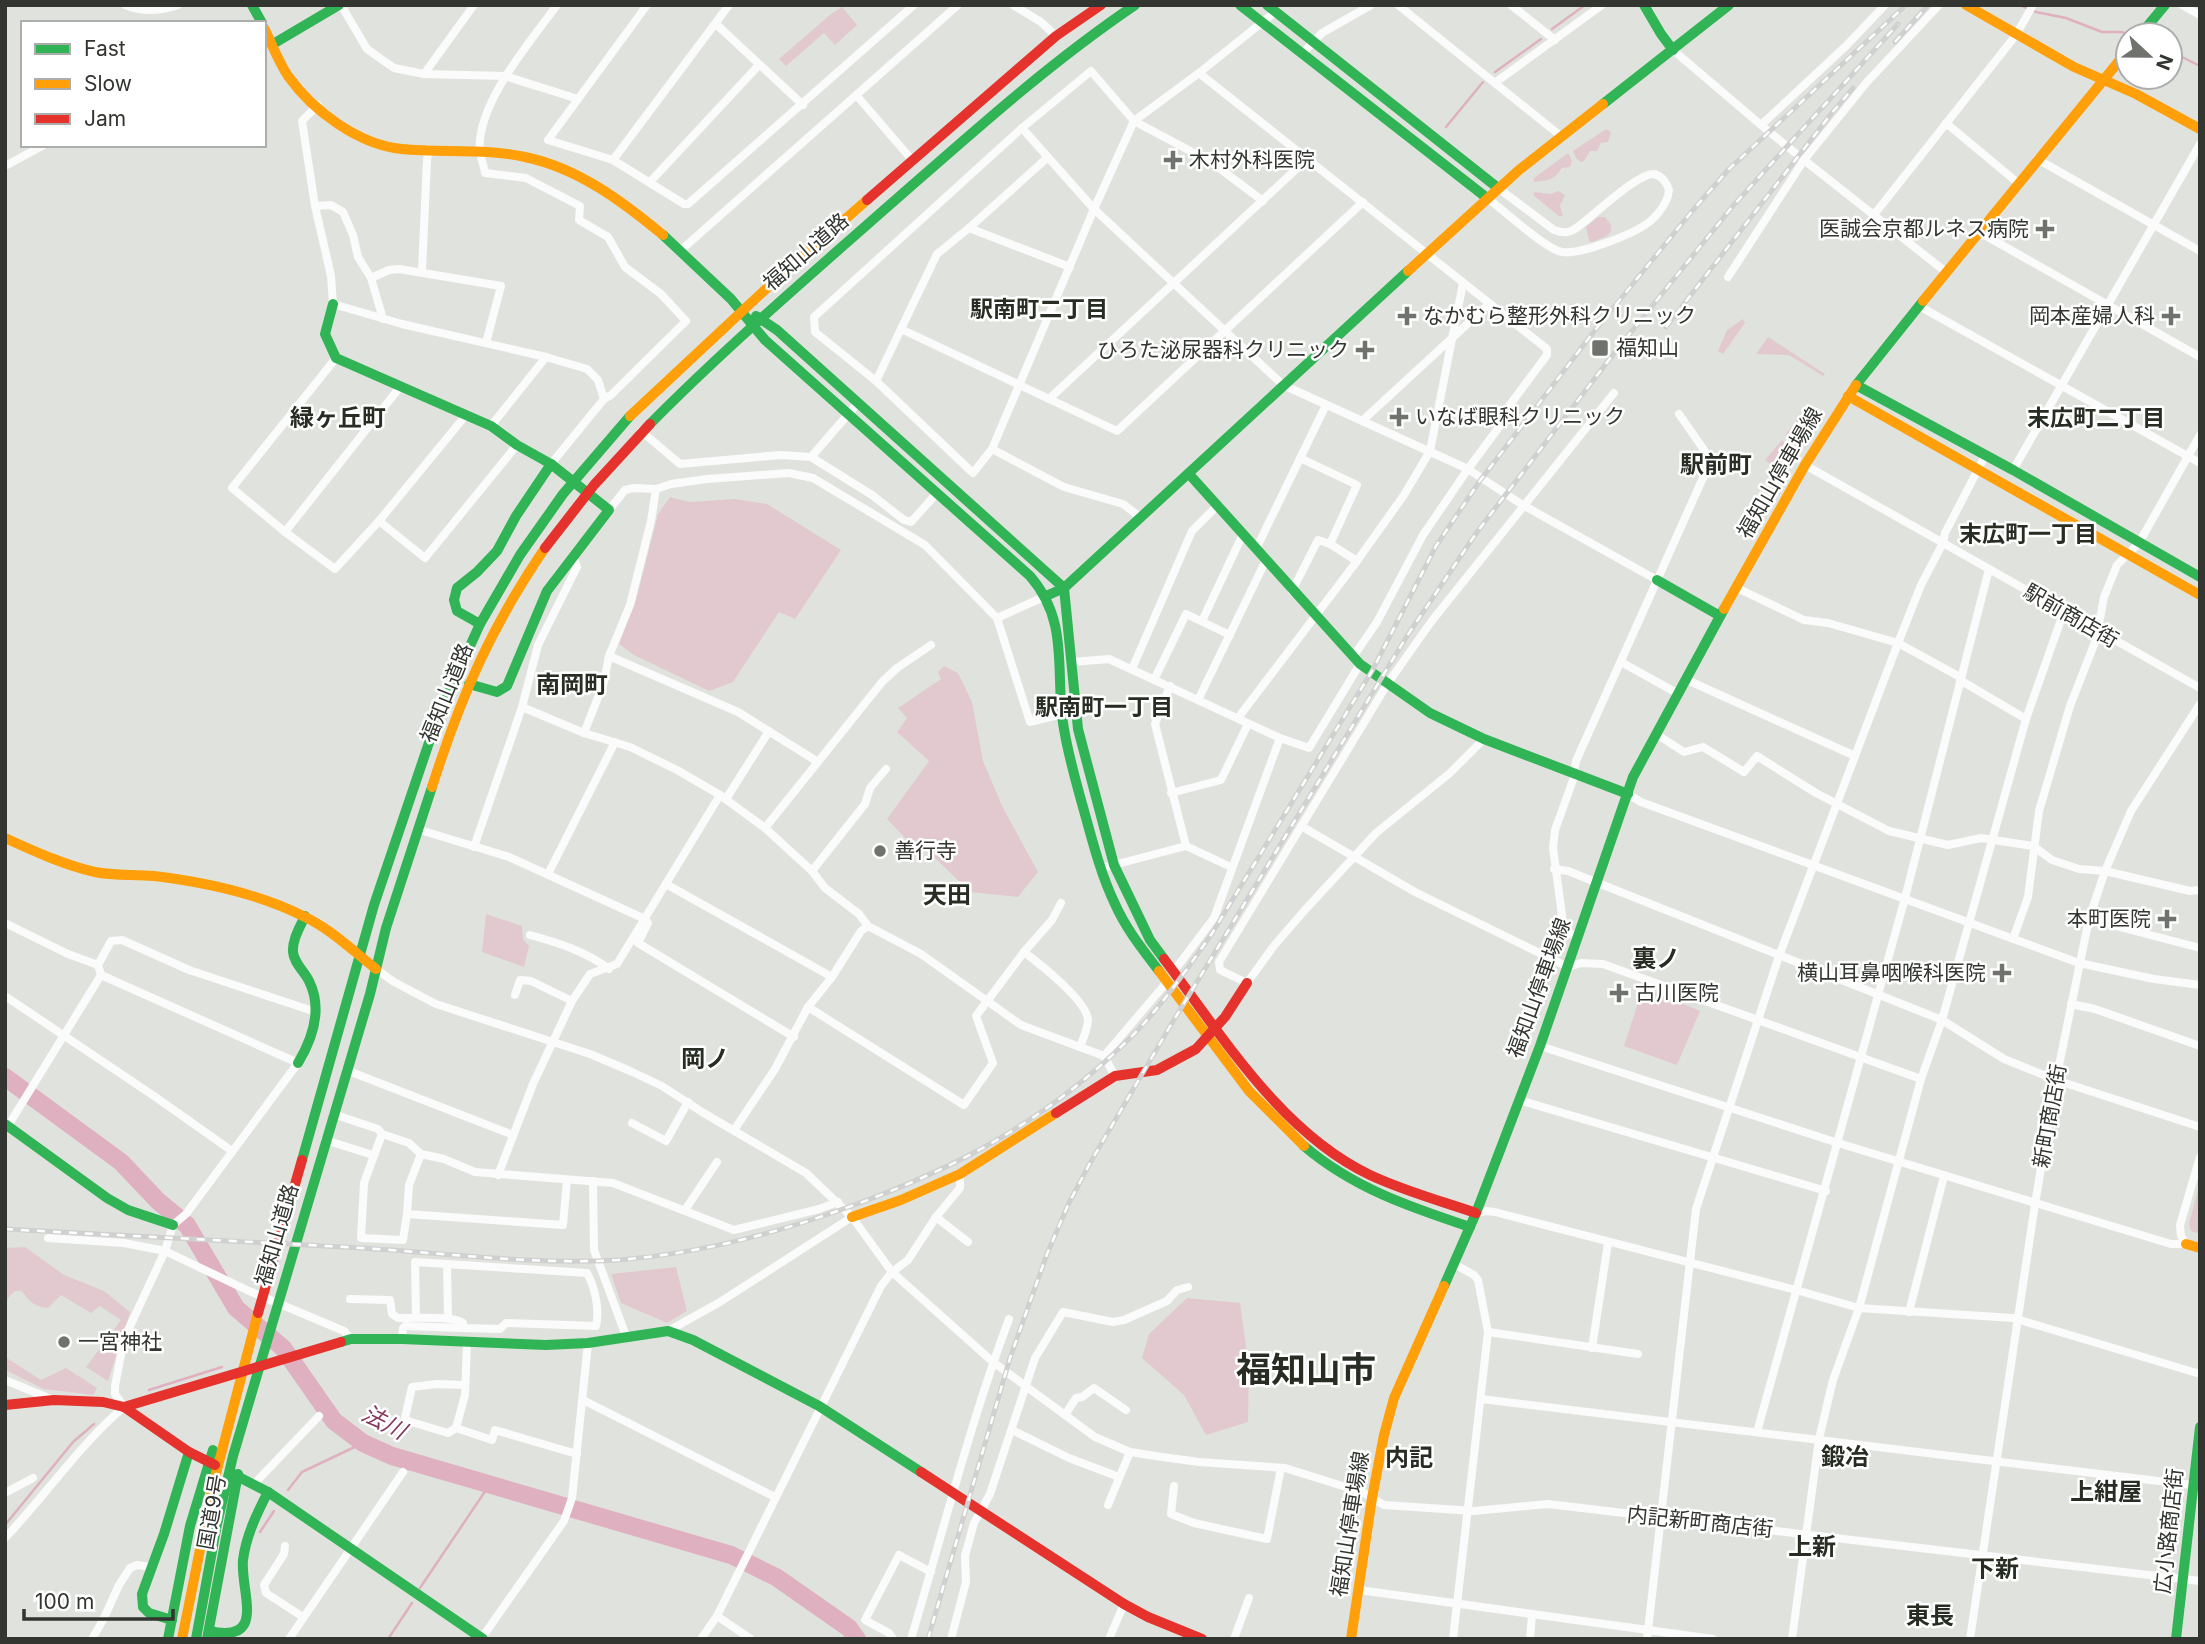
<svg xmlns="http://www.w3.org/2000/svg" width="2205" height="1644" viewBox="0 0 2205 1644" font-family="Inter,'Noto Sans JP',sans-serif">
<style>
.green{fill:#e2c9cf}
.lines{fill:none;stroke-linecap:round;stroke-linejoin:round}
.stream{stroke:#dfb0c0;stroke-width:2.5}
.river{stroke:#dfb0c0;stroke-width:18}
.street{stroke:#fafbfa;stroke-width:8}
.fast{stroke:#30b455;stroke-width:10}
.slow{stroke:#ff9f0a;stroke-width:10}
.jam{stroke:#e5322d;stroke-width:10}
.rail-casing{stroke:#cfd0cf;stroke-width:5}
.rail{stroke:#fff;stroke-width:2.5;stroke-dasharray:8;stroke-linecap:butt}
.poi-dot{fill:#6f726d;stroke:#fff;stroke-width:2.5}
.labels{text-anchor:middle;stroke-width:5;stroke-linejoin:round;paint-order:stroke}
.poi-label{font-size:21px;fill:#323530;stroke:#fff;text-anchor:start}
.street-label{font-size:21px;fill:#323530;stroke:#fff}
.neighbourhood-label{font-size:23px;font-weight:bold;fill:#282d24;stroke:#fff}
.water-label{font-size:23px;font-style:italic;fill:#88365a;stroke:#fff}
.quarter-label{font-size:24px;font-weight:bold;fill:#282d24;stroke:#fff}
.town-label{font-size:35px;font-weight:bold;fill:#282d24;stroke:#fff}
</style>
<rect width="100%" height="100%" fill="#e0e3dd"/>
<g class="green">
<path d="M842,7l15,18 -22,20 -11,-12 -38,33 -7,-7 52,-45z"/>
<path d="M1606,129l5,3 -3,10 -7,1 -4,8h-7l-6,10 -3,1 -5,-4 -3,-7z"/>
<path d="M1568,153l4,8 -2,6 -8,1c-10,13 -12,12 -28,14v-4z"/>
<path d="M1558,191l7,4 -5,11 3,10h-4l-25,-20v-4l17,2z"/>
<path d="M1598,217h7l6,8v6l-4,5 -15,6 -3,-1 -3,-14z"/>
<path d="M1743,319l2,4 -22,31 -5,-3 9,-21z"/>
<path d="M1768,337l57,37 -2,2 -34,-21 -33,-1z"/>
<path d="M1810,404l5,4 -19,36 -11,-9z"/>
<path d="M1782,440l11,9 -13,23 -15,-12z"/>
<path d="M670,497l19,5 46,-3 32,5 74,46 -46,69 -16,-7 -46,70 -24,9 -75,-36 -15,-11 17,-44 22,-86z"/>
<path d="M944,666l14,7 14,29 11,59 20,47 35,64 -20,25 -48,-5 -34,-33 -29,-19 -20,-21 42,-58 -32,-29 10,-14 -9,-10 43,-29 -3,-7z"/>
<path d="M486,914l36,12 1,13 6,7 -5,21 -42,-15z"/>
<path d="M1643,987l57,24 -23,54 -53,-19z"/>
<path d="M2200,1183v51l-9,-3 -2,-8z"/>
<path d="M25,1247l39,28 40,16 26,21 -22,69 -22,-14 35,-47 -21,-14 -9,7 -30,-18 -13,13c-14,-1 -19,-7 -26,-17 -9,-2 -12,5 -17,12v-55z"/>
<path d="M676,1267l11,44 -20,12 -46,-20 -10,-29z"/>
<path d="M1187,1298l53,5 9,66 -1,53 -42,13 -22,-40 -42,-37 7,-24z"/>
<path d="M5,1357l36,23 25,-12 31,20 -4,7 -49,-6 -39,-19z"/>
</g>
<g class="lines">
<g class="stream">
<path d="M2020,5l16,7 30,6 36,14h19l11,3"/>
<path d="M1552,29l33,-24"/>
<path d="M2170,51l30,15"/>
<path d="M1495,72l46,-33"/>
<path d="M1446,127l37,-45"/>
<path d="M280,1349l3,-1"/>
<path d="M149,1390l73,-23"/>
<path d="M288,1490l14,-18 61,-29"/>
<path d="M5,1525l68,-83 21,-18"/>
<path d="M260,1532l14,-21"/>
<path d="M420,1588l70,-104"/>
<path d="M388,1639l24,-36"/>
</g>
<path class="river" d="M5,1077l116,85 37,39 29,24 49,83 47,40 51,73 29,22 29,13 339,99 45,22 73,51 8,11"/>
<g class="street">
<path d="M125,5c17,7 36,6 53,0"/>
<path d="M341,5l26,44 27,19 30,6 81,2 73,23"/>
<path d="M647,5l-99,135 65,20 71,44h4l226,-199"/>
<path d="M1013,5l28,17 15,14"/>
<path d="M1398,5l164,132"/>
<path d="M1511,5l44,35"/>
<path d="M1939,5l-72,77 -63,78 142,112"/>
<path d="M2182,5l18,10"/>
<path d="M716,24l87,81"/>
<path d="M1673,50l88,75 85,-79 39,-41"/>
<path d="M1303,53l19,-20 49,-28"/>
<path d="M1199,73l348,276v6l-38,51 -7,17 -34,46 -45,66 -46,87 -24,35"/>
<path d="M424,74l50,-69"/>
<path d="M1496,82l106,-77"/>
<path d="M857,96l55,64"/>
<path d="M318,105l-16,16 13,85 16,70 2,28 69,20 144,33 41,12 11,11 6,19"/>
<path d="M1946,123l72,60"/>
<path d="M1022,128l72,81 189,176 185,84 53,35 136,76"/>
<path d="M2037,159l163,92"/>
<path d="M613,160l116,-155"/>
<path d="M5,166l39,-21"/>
<path d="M650,182l109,-117"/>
<path d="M1487,198c17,12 58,51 75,54 18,3 68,-17 83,-27 11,-7 23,-22 24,-35 -2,-7 -7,-14 -15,-16 -15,-2 -61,42 -75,52 -9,7 -14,8 -25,4l-56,-42"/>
<path d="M1263,201l-52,-39 -77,-41 -43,-50 -69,57 -208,189 1,15 61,49 97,92 19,-24 102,-240 40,-88 65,-48 76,-61"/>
<path d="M315,206l16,-1 12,7 10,23 5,22 13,21"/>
<path d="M1873,216l143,-181 17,-30"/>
<path d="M969,228l101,39"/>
<path d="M1979,232l221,125"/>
<path d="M680,251l278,-246"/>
<path d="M422,271l5,-111 2,-11"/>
<path d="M1728,277l76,-117 -43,-35"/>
<path d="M1919,306l281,157"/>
<path d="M383,319l-12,-41 18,-8 10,-1 102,17 -15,57"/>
<path d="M901,329l216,102 246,-229"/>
<path d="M336,358l-104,130 53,44 50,37 44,-48 87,-106"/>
<path d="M876,381l61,-127 32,-26 78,-70"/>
<path d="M1049,399l258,-240"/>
<path d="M1679,414l32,46"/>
<path d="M1362,421l127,-117"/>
<path d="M491,426l55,-69"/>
<path d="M641,431l39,33 100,-9 31,2 47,-54"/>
<path d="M992,449l72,38 59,17 17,13"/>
<path d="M811,457l61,38 32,25 7,2 26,-29"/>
<path d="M1300,458l57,27 -27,59 27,17"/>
<path d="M551,464l53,-65 7,-4 75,-74 -25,-27 -36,-27 -17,-30 -29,-17 1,-14 -54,-28 -41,-5c-1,-7 -4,-14 -5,-21 -5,-47 51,-111 77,-147"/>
<path d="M1805,465l395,223"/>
<path d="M2013,470l187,-326"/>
<path d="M609,510l16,-20 9,-2 22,1 15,-5 36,-5 82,-6 24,5 112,67 72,73 33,104 32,-8"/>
<path d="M379,521l46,37 92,-113"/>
<path d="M285,532l115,-145"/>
<path d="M1256,549l70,-144"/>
<path d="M1737,588l67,32 24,3 70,20 62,34"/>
<path d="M1292,591l26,-51 12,4"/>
<path d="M997,618l49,-22"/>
<path d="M1202,621l41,-87"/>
<path d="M609,656l129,56 80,50"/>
<path d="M1072,662l37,-3 171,79 29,10 51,-84"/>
<path d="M1621,662l56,31"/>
<path d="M1132,669l60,-138 25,-25"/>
<path d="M1685,679l170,77"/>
<path d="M1154,680l32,-66 44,21"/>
<path d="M1960,680l66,39"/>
<path d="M1170,686l-15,38 31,122"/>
<path d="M1198,700l68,-140"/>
<path d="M522,707l62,26 46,14 47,23 43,25 45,33 47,43 13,17 34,26 9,12 53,28 100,71 83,31 11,20"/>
<path d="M1238,718l119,-157 47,-66 26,-44 33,-168"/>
<path d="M584,733l20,-51 5,-26 21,-51 21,-84 5,-32"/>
<path d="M1656,734l28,18 19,-5 41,25 13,-16 59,37 73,38 59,14 33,-7 52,8 19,14 27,9 26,2 85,20 10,-1"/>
<path d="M1484,739l-34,34 -74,60 -72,78 -31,36 -26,36 -27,-13 -1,-8 169,-279 43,-61 183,-229"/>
<path d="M1171,793l50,-13 27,-56"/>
<path d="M1628,794l13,8 438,161 75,16 46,6"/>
<path d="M726,799l43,-68"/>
<path d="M1301,826l114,66 153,75 13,-4 22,1 318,115"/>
<path d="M765,828l117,-146 15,-14 34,-23"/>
<path d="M420,830l89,27 136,62"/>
<path d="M474,847l48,-140 16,-62 39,-78 -4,-11"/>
<path d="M1102,868l84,-22 45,21"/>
<path d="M1554,869l14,2 374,149 62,39 52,21 144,47"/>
<path d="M812,871l53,-67 5,-16 16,-19"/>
<path d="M548,874l67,-132"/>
<path d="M666,884l166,93"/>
<path d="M645,919l3,4 -10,20 156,94"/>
<path d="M2089,919l111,29"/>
<path d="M5,923l63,31 30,11 3,10 197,88 -112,151 -13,11 -8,26 -41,88 -9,47v8l9,13c-43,36 -79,89 -119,131"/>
<path d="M530,935c29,8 55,16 79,34"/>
<path d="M1578,937l-11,-5 -4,-9 -10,-75 2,-18 18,-50 3,-19 135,-301 4,-1"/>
<path d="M2013,939l15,-42 11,-86 31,-105 29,-74v-8l5,-27 13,-32 22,-22 61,-108"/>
<path d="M1024,952l28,-32 9,-17"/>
<path d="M98,965l13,-24 11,-1 67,30 127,42"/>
<path d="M376,969l18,13 42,22 154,50 38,16 34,16 40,26 104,61 46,44 40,55 101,90 102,75 35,15 32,5 37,5 86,6 77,24 22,13 90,6 74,-7 652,77"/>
<path d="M1174,971l40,-53 66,-180"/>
<path d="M515,995l5,-15 11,1 41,20"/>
<path d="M5,996l149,100 78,55"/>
<path d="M2071,1004l24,5 105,37"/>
<path d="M808,1007l156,98 29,-42 -17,-47 48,-64c16,12 63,49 64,68 0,8 -5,19 -8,27"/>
<path d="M1540,1046l298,97 333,101h15l-5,-8 -1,-11 20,-68"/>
<path d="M1104,1056l63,-74"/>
<path d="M346,1070l167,65"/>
<path d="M1519,1100l307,91"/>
<path d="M333,1114l45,15 4,5 27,9 12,11 23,5 31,13 138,11 121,47 85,-21 19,-7"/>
<path d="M632,1123l34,18 22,-39"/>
<path d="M8,1126l93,-151"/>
<path d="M734,1130l41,-61 33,-62 24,-30 29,-46 7,-5"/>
<path d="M382,1134l-18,49 -3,55 42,2 4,-26"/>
<path d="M325,1140l48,15"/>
<path d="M421,1154l-12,31 -2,29 156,11 4,-45"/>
<path d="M498,1175l35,-91 39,-83 18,-27 27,-10 103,-169"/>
<path d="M593,1181l1,69 32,86"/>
<path d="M685,1210l32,-48"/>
<path d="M1476,1213l10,-2 9,1 301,78 63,18 154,10 187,56"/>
<path d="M936,1217l32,25"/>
<path d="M48,1238l76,5 41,8 84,40 95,40 7,8"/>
<path d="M447,1265l1,52"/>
<path d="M350,1299l40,1 2,14 6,4c14,0 57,-2 65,5v5l37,1 6,-6 90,3c4,-15 -1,-39 -9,-53l-172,-11 1,56"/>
<path d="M1909,1312l35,-136"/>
<path d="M668,1331l52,-29 132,-85"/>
<path d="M1488,1332l150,22"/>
<path d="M402,1339l1,-11 2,-2 58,2"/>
<path d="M1592,1348l16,-105"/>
<path d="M5,1380l46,19"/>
<path d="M465,1385l-28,-1 -25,3 -7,31 3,3 40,12 8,-5 9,-33 2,-53"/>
<path d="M1481,1399l719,87"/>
<path d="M583,1400l192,97"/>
<path d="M1065,1415l11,-17 6,-1 12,-9 32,22"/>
<path d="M456,1428l36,12 3,-10 82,24"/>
<path d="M1012,1430l57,28 50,19"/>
<path d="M1757,1432l148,-534 84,-329"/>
<path d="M254,1484l65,-68"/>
<path d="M1174,1486l-3,28 23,9 73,16 14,-71"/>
<path d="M5,1493l28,-15"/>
<path d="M1108,1505l22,-53"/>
<path d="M285,1546l-1,8 -20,31 2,8 37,24"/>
<path d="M1359,1590l354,49"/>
<path d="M717,1616l34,23"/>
<path d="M92,1639l11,-19 16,-35 11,-17 7,-3 14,2"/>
<path d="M289,1639l114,-167"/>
<path d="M481,1639l83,-118 8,-23 16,-155"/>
<path d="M701,1639l16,-23 164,-330 11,-14 16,-12 28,-43 24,-29v-14"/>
<path d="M893,1639l-4,-6 -24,-13 34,-65 32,17"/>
<path d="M911,1639c32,-107 59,-216 98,-320"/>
<path d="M951,1639l15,-57 -1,-26 9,-33 16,-29 45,-136 28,-46 50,10 11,-2 43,-19 10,-11 11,-3"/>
<path d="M1109,1639l15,-35"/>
<path d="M1234,1639l15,-41"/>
<path d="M1453,1639l35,-307 -10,-52 -4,-5 -20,-11"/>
<path d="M1530,1639l2,-24"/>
<path d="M1647,1639l49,-430 83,-253 119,-313 23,-58 22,-42 2,-10 40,-77"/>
<path d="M1792,1639l27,-200 14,-59 26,-72 62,-229 21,-59 84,-301 38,-108"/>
<path d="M1970,1639l65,-435 21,-124 33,-161 16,-48 26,-60 69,-107"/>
</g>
<g class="fast">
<path d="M252,5l10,18"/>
<path d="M1240,5l247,193"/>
<path d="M1267,5l231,183"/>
<path d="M1644,5l17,29 12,16"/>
<path d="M2140,35l25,-30"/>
<path d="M273,44l66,-39"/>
<path d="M1603,104l126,-99"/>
<path d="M663,235l68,64 34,41 265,236c41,47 24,98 34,153 5,30 14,60 22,89 8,29 16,59 29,86 11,25 28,46 44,67"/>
<path d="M1923,301l-67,84 157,85 187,107"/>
<path d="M333,304l-8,30 11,24 155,68 26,19 34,19 58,46 -62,81 -40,95 -10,6 -28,-8"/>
<path d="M756,316l21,14 287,258 14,141 36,136 36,75 14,19"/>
<path d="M650,424c72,-73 150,-140 227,-208 84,-73 165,-148 258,-211"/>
<path d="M1189,474l171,190 70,49 54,26 144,55"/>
<path d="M1657,580l63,36"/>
<path d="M1046,596l18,-8 344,-317"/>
<path d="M480,624l-23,-13 -3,-11 3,-12 20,-16 20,-21 19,-35 35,-52"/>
<path d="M298,1063c15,-25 25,-54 11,-82 -5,-10 -15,-18 -16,-29 -1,-12 7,-25 12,-36"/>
<path d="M5,1124l102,74 21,12 45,15"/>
<path d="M1304,1146c49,42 106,61 166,81"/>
<path d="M302,1160l72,-255 63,-186 43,-95 40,-69 43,-61 67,-78"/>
<path d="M1444,1286l32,-73 64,-167 93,-269 91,-168"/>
<path d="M341,1342l10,-3h51l144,6 42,-2 80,-12 25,9 126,66 102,66"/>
<path d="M233,1474l35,18 215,147"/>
<path d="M172,1620l-23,-7 -6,-6 -1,-13 22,-60 25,-82"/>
<path d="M209,1631c59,13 31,-39 34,-71 3,-24 14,-47 25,-68"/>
<path d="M168,1639l22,-113 23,-76"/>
<path d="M196,1639l21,-115 16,-68 137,-462 16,-66 46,-141"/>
<path d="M207,1639l31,-165"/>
<path d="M2176,1639l24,-212"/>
</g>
<g class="slow">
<path d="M1966,5l108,62 62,27 64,35"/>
<path d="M264,28c8,16 14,33 24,48 25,35 71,69 114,73 41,4 82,-1 123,8 53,11 97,44 138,78"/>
<path d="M1408,271l111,-101 84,-66"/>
<path d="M1923,301l205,-251"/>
<path d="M1848,396l352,199"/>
<path d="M630,416l138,-129 99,-87"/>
<path d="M1724,609l81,-144 51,-80"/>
<path d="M432,787c29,-91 59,-160 113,-239"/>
<path d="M5,838c29,13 59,27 90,34 19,4 39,2 59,4 50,6 103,17 149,40 28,13 49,34 73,53"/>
<path d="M1159,971l90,120 55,55"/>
<path d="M852,1217l49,-17 59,-26 96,-61"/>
<path d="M2186,1244l14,4"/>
<path d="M182,1639l31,-154 45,-172"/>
<path d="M1351,1639l21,-141 12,-63 10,-37 50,-112"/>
</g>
<g class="jam">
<path d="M867,200l189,-164 45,-31"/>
<path d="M545,548l49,-63 56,-61"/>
<path d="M1164,959c58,76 116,173 206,216 34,16 71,26 106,38"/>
<path d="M1056,1113l59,-37 42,-6 39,-21 29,-32 22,-34"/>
<path d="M258,1313l44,-153"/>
<path d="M5,1405l49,-5 49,2 21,5 65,45 26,13"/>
<path d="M124,1407l217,-65"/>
<path d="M921,1472l203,132 24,13 54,22"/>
</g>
<g class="rail-casing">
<g id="rail">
<path d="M1895,42l33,-37"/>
<path d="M1666,327l165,-213 22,-26"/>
<path d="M5,1229c119,7 238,12 356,19 85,5 172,17 257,12 77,-6 153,-25 225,-51 113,-40 206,-89 291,-175 29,-30 53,-65 77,-99l161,-264 64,-125 43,-64 113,-148 101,-124 36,-41 177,-164"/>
<path d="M928,1639l82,-281 37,-104 21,-49 22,-42 82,-140 235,-387 70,-104 138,-180 117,-145 166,-183"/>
</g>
</g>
<use href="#rail" class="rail"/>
</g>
<g class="poi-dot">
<path d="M1169.5 149.5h7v7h7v7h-7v7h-7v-7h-7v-7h7z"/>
<path d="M2041.5 218.5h7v7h7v7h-7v7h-7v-7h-7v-7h7z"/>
<path d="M1403.5 305.5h7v7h7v7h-7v7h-7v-7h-7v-7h7z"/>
<path d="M2167.5 305.5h7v7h7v7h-7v7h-7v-7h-7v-7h7z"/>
<rect x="1591" y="339" width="18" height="18" rx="3.5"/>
<path d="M1361.5 339.5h7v7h7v7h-7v7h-7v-7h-7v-7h7z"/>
<path d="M1395.5 406.5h7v7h7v7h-7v7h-7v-7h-7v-7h7z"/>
<circle cx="880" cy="851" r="7"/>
<path d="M2163.5 908.5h7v7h7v7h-7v7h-7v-7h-7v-7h7z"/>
<path d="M1998.5 962.5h7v7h7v7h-7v7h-7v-7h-7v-7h7z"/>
<path d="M1615.5 982.5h7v7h7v7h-7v7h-7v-7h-7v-7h7z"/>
<circle cx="64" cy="1342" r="7"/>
</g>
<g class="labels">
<g class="poi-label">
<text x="1189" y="167">木村外科医院</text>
<text x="2029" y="236" text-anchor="end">医誠会京都ルネス病院</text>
<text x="1423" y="323">なかむら整形外科クリニック</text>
<text x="2155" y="323" text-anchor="end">岡本産婦人科</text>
<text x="1616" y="355">福知山</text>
<text x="1349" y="357" text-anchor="end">ひろた泌尿器科クリニック</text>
<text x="1415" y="424">いなば眼科クリニック</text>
<text x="894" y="858">善行寺</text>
<text x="2151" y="926" text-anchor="end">本町医院</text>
<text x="1986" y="980" text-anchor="end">横山耳鼻咽喉科医院</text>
<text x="1635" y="1000">古川医院</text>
<text x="78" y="1349">一宮神社</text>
</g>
<g class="street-label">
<text transform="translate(806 252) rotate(-41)" y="7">福知山道路</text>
<text transform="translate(1780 473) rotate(-60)" y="7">福知山停車場線</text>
<text transform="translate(2071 616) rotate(30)" y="7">駅前商店街</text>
<text transform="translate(447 693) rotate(-68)" y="7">福知山道路</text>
<text transform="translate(1539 988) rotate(-70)" y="7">福知山停車場線</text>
<text transform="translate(2050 1116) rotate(-80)" y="7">新町商店街</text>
<text transform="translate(277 1235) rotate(-74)" y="7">福知山道路</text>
<text transform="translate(212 1512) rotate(-80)" y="7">国道9号</text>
<text transform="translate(1700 1522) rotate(6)" y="7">内記新町商店街</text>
<text transform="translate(1350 1524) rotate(-81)" y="7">福知山停車場線</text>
<text transform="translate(2169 1531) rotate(-84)" y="7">広小路商店街</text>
</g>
<g class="neighbourhood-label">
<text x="1039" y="317">駅南町二丁目</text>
<text x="2096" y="426">末広町二丁目</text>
<text x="2028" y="542">末広町一丁目</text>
<text x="1104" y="715">駅南町一丁目</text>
</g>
<g class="water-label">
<text transform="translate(384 1422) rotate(27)" y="8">法川</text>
</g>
<g class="quarter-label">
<text x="338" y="426">緑ヶ丘町</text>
<text x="1716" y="473">駅前町</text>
<text x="572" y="693">南岡町</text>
<text x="947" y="903">天田</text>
<text x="1656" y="967">裏ノ</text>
<text x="705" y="1067">岡ノ</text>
<text x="1845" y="1465">鍛冶</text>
<text x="1409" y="1466">内記</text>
<text x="2106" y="1500">上紺屋</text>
<text x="1812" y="1555">上新</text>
<text x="1995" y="1577">下新</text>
<text x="1930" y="1624">東長</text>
</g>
<g class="town-label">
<text x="1306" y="1382">福知山市</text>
</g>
</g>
<rect width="2205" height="1644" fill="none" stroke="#323530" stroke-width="14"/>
<rect x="21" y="21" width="245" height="126" fill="#ffffff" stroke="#adaeac" stroke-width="2"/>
<rect x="35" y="44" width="35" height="10" fill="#30b455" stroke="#adaeac" stroke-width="2"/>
<text x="84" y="56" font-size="21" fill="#323530">Fast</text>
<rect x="35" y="79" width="35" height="10" fill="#ff9f0a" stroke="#adaeac" stroke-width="2"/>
<text x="84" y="91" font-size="21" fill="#323530">Slow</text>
<rect x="35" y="114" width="35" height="10" fill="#e5322d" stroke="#adaeac" stroke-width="2"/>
<text x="84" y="126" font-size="21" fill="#323530">Jam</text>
<g transform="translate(2149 56) rotate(112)"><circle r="33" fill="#ffffff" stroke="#adaeac" stroke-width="2"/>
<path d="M0-5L12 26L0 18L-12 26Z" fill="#6f726d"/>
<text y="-10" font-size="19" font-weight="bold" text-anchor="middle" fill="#323530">N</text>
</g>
<path d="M24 1609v10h149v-10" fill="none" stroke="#323530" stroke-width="3.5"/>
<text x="35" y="1609" font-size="21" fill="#323530" stroke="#ffffff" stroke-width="5" paint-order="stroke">100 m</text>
</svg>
